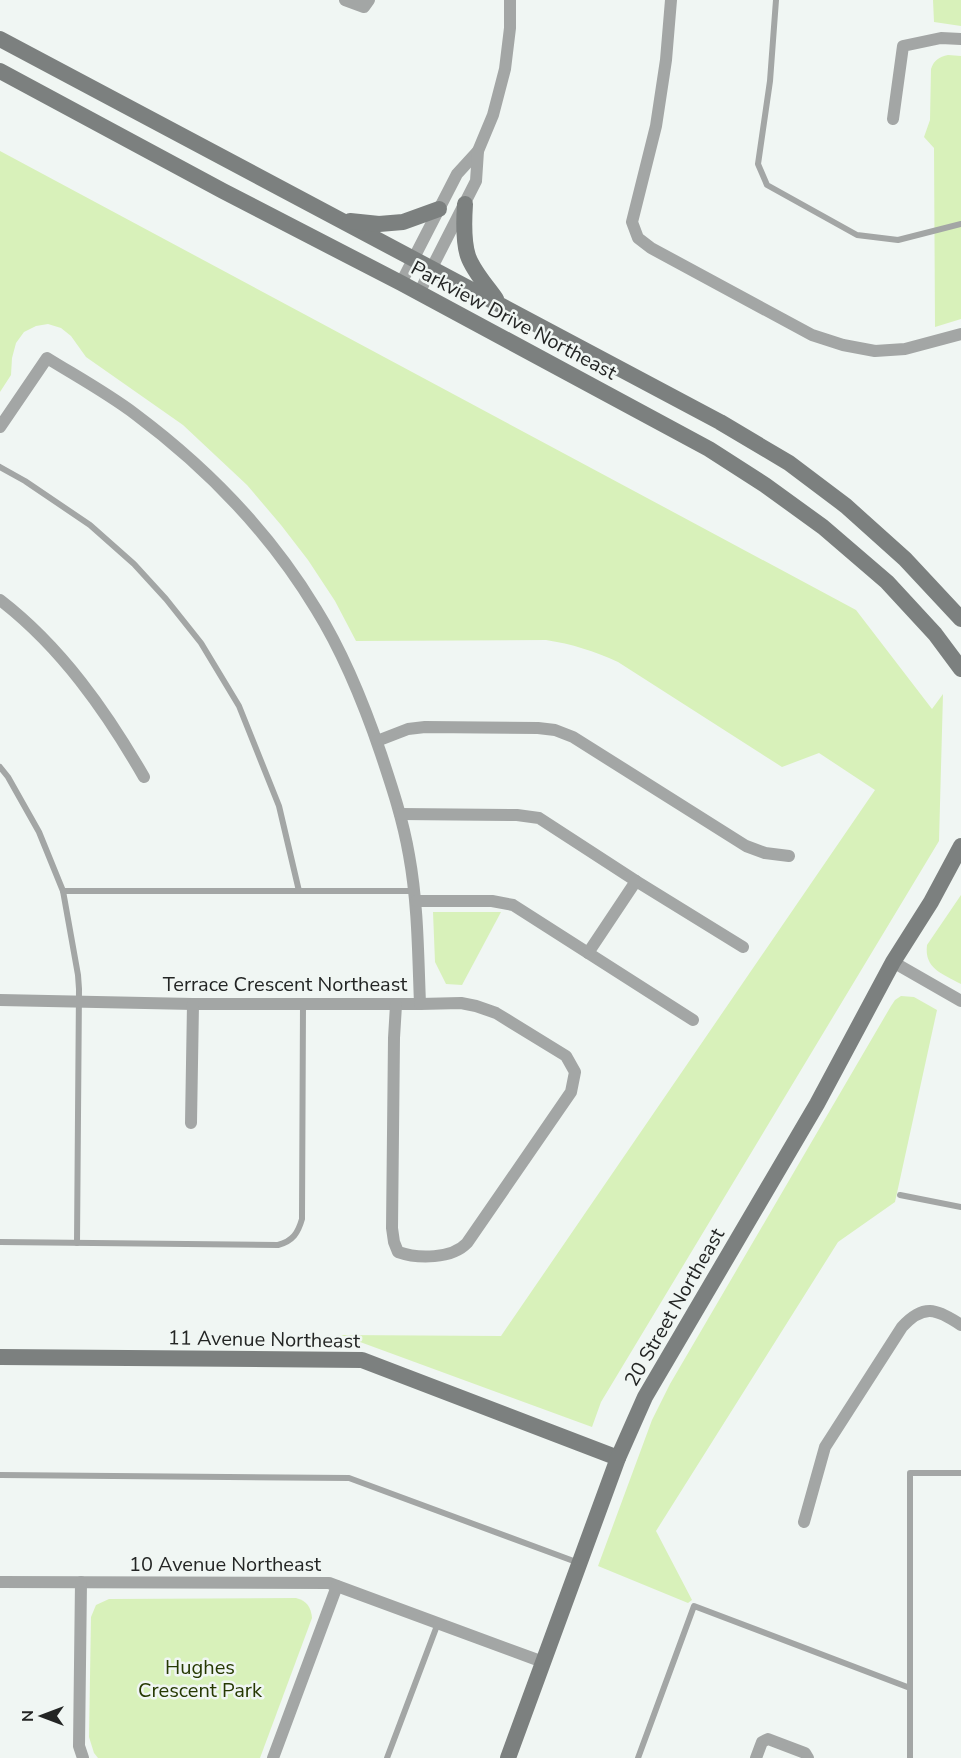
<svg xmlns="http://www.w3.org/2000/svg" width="961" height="1758" viewBox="0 0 961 1758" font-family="'Nunito Sans',sans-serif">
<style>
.green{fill:#d8f1ba}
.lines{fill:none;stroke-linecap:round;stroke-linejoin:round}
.lane{stroke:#a3a6a5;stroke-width:6}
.street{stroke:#a3a6a5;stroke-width:12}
.secondary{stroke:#7c807f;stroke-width:16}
.labels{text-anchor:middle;stroke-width:5;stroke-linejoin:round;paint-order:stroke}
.street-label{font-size:20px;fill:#232524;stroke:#f0f6f3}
.park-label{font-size:20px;fill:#263902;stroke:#f0f6f3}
</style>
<rect width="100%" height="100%" fill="#f0f6f3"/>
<g class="green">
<path d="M933,0h28v26l-27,-4z"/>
<path d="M948,55l13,1v263l-26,8 -1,-179 -10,-11 6,-17 1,-51c3,-9 8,-12 17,-14z"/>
<path d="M0,151l856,459 76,99 11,-15 -4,147 -338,561 -9,25 -251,-92 160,1 374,-546 -56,-37 -37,14 -164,-105c-24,-11 -46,-18 -72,-22l-190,1 -21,-40 -27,-41 -27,-35 -34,-40 -64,-60 -97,-68 -15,-21 -10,-8 -13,-4 -12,2 -12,6 -8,11 -4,15 -1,17 -11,17z"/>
<path d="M961,895v89c-18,-10 -37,-15 -34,-39z"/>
<path d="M433,912h68l-39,73 -16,-1 -11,-22z"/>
<path d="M901,996l13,1 23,13 -42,192 -57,40 -182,289 36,69 -4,3 -90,-37 54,-146 18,-36 221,-378 4,-6z"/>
<path d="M296,1598c11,3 15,9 16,20l-52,140h-162l-4,-5 -5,-16 2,-120 5,-12 13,-6z"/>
</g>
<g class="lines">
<g class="lane">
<path d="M776,0l-6,81 -12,83 9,21 90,50 41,5 63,-16"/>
<path d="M0,467l25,14 65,44 44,39 32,35 35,44 38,63 40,100 20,85"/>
<path d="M0,767l8,10 31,55 24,59 15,84 1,14 -2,254"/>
<path d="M63,891h351"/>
<path d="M900,1195l61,12"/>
<path d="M0,1242l278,3c15,-4 20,-12 24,-26l1,-215"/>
<path d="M0,1475l349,3 230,85"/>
<path d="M387,1758l51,-135"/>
<path d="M638,1758l56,-152 216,82"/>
<path d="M910,1758v-285h51"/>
</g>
<g class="street">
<path d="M345,0l19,7 5,-7"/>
<path d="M671,0l-5,60 -10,66 -24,96 6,16 13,10 161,87 31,10 32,6 30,-2 56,-15"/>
<path d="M893,119l10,-73 38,-8 20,1"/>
<path d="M401,283l56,-109 21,-23"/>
<path d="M419,293l57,-112 2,-30 15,-36 12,-46 5,-41v-28"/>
<path d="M0,427l47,-69c29,18 60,35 88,56 71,53 135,119 181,195 28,45 48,95 65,145 11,33 22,66 28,101 9,49 9,99 11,149h-227l-193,-4"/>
<path d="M0,600c61,47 106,111 144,177"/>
<path d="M377,741l31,-12 17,-2 113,1 17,2 18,7 173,109 19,7 24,3"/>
<path d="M400,814l117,1 22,3 97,63 107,66"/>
<path d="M416,901h76l21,4 180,115"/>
<path d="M588,953l48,-72"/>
<path d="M893,962l68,39"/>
<path d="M396,1005l-2,33 -2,190 2,14 4,10c20,7 54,7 69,-9l104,-151 4,-20 -9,-16 -70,-43 -20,-7 -15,-3 -41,1"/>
<path d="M191,1123l2,-119"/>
<path d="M804,1522l21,-75 77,-120c21,-23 34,-19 59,-2"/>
<path d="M0,1582l329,1 214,79"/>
<path d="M81,1582l-2,164 4,12"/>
<path d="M273,1758l64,-172"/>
<path d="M756,1758l6,-16 6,-3 37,14 3,5"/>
</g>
<g class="secondary">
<path d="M0,39l720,383 69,41 57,43 59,53 56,60"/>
<path d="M0,71l223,120 178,92 308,166 56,36 58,42 64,55 48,52 26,35"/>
<path d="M465,204c-1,15 -2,37 3,52 5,15 19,30 28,43"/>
<path d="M350,221l29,3 24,-2 36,-13"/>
<path d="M0,1357l362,3 256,98"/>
<path d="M508,1758l110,-300 27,-61 172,-293 76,-142 38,-60 30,-56"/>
</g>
</g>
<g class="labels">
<g class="street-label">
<text transform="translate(514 320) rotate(28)" y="7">Parkview Drive Northeast</text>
<text x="285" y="991">Terrace Crescent Northeast</text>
<text transform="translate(674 1307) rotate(-60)" y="7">20 Street Northeast</text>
<text transform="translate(264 1339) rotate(1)" y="7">11 Avenue Northeast</text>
<text x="225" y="1571">10 Avenue Northeast</text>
</g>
<g class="park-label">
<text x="200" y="1674">Hughes<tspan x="200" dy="23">Crescent Park</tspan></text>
</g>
</g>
<g transform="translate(42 1716) rotate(270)" stroke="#f0f6f3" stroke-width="4.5" paint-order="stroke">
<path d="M0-4.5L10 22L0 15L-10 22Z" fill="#232524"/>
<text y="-9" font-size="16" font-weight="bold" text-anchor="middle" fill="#232524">N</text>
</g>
</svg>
